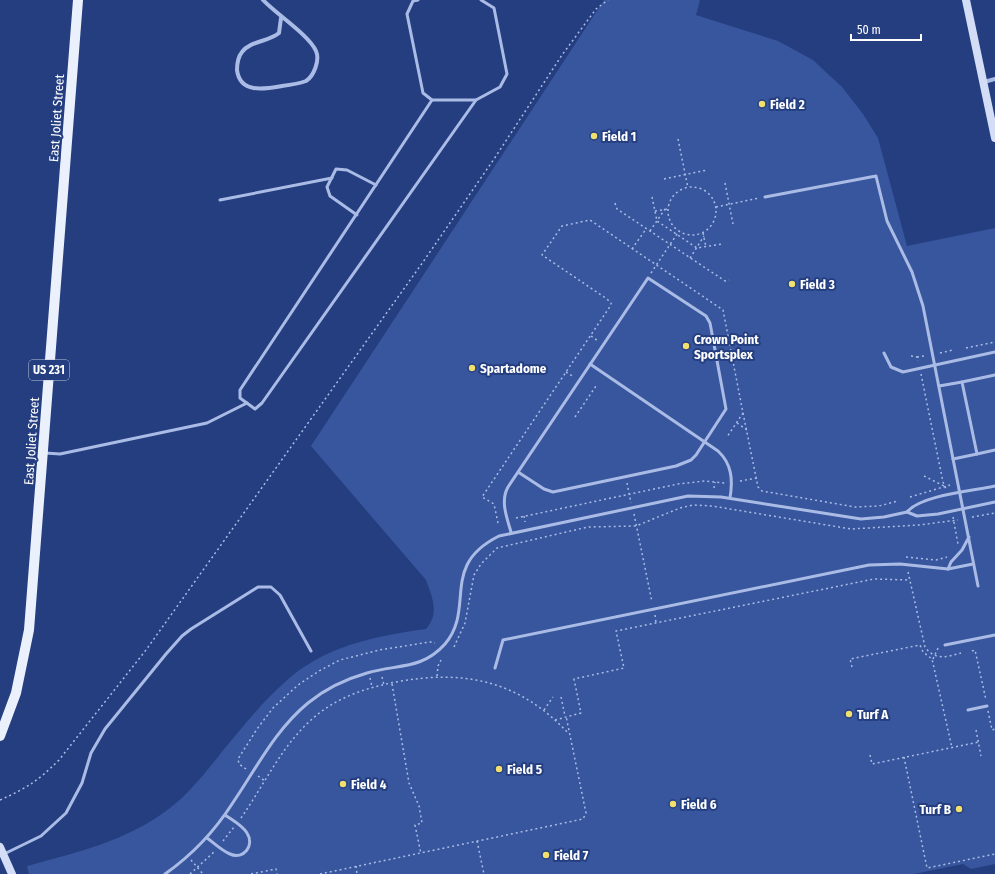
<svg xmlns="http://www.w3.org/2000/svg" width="995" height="874" viewBox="0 0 995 874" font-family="'Fira Sans Condensed',sans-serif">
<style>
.green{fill:#38569d}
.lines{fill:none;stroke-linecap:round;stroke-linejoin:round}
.path{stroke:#aabce6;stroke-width:1.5;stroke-dasharray:2 3;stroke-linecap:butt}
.lane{stroke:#aabce6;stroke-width:3}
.street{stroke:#aabce6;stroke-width:4}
.secondary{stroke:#d4ddf6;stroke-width:8}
.primary{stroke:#ebf0fd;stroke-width:10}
.poi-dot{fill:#f1df6e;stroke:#243e80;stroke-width:1.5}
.labels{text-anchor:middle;stroke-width:4;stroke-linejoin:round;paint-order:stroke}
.shield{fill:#243e80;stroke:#bdc5d9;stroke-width:1}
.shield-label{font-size:12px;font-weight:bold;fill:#fff}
.poi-label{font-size:13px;font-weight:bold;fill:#fff;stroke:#243e80;text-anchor:start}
.street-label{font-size:13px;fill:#fff;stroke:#243e80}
</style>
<rect width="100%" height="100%" fill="#243e80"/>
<path class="green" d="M604,0h96l-4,15 82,26 35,19 29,27 21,27 15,24 29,108 88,-18v636l-24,5 -8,-5 -49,10h-885l-2,-8c51,-14 100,-25 143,-58 21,-16 38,-39 55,-60 19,-22 37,-46 59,-65 39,-37 91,-47 142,-54 14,-16 6,-32 0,-49l-115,-134z"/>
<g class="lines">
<g class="path">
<path d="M678,139l10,49"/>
<path d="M664,179l43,-9"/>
<path d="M725,183l8,41"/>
<circle cx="692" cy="211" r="24"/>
<path d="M652,197l5,24 40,27 25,-4"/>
<path d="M615,203l2,6 108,72 4,-1"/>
<path d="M716,207l43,-9"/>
<path d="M655,211l13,-2"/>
<path d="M650,231l15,-22"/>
<path d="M703,233l3,14"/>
<path d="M632,249l14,-20"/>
<path d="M690,258l14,-22"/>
<path d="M651,273l28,-42"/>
<path d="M591,336l7,5"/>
<path d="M966,348l29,-6"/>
<path d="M940,353l13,-3"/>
<path d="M911,356l6,1 1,4"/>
<path d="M917,357l7,-1"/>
<path d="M566,372l8,5"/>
<path d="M921,374l22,108 3,7"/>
<path d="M743,413l15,74 4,4 93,16 24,-1 19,-5"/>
<path d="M575,417l21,-31"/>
<path d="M737,423l10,7"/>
<path d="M924,476l20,10"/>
<path d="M740,481l17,-3"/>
<path d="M627,483l4,20"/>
<path d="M714,488l1,-6"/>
<path d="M910,497l40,-12"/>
<path d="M634,514l18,88"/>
<path d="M524,516l1,6"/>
<path d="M953,517l5,27"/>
<path d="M972,517l23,-4"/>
<path d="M516,518l162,-34 27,-3 20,2"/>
<path d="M498,523l-4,-19 -12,-7 129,-192v-2l-4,-4 -65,-44 20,-29 28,-6 133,90 20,103 -16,24"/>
<path d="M906,557l30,3 11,-3"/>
<path d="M908,572l17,75c10,14 22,10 36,6"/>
<path d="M655,615l1,8"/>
<path d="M454,647l11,-24 9,-48 7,-11 16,-16 91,-21 48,-1 44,-18 13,-3 19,1 139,23 68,-4 39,-5"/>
<path d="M972,651l3,-1 11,50"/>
<path d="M933,659l6,-13"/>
<path d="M852,667l-2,-8 70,-14 3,7 9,7 20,89"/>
<path d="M437,676l1,-10 3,-6"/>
<path d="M382,677l2,8"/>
<path d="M370,678l2,9"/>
<path d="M392,684l17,99 10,23 3,17 -7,2 6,29"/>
<path d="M561,697l4,19"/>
<path d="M544,710l9,-13"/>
<path d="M988,711l4,19 3,-1"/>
<path d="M555,720l26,-7 -7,-34 50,-11 -8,-37 258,-52 36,1"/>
<path d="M976,730l5,26"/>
<path d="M870,755l2,9 107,-22"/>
<path d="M904,757l23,111 68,-14"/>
<path d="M246,769l-7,-5 -1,-5 19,-30 16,-21 25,-23 21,-14 21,-11 39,-10 51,-8 5,1"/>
<path d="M258,776l7,5"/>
<path d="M0,800c27,-12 38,-19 59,-40l87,-110 277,-388 71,-103 68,-104 34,-46 12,-9"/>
<path d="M241,818c23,-33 40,-71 70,-98 24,-22 54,-32 85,-38 69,-13 124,-1 173,52"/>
<path d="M223,841l11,-14"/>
<path d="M477,841l7,33"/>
<path d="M191,860l12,14"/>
<path d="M356,866l1,8"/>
<path d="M190,874l25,-23"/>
<path d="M251,874l25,-5 1,5"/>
<path d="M320,874l263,-55 3,-6 -20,-97"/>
</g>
<g class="lane">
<path d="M418,0l-5,1 -6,13 16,79 9,7h44l24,-13 7,-13 -13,-66 -13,-8"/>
<path d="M432,100l-192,290v8l15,11 7,-6 214,-303"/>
<path d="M765,197l111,-21 11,45 25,51 11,34 55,280"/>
<path d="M220,200l112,-22"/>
<path d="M357,215l-27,-19 -3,-9 9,-18 11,1 29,15"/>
<path d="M884,353l7,14 12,5 92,-20"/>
<path d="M590,364l128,87c14,13 15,29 12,47"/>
<path d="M962,382l33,-7"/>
<path d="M939,386l23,-4 15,72 -24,5"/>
<path d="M45,453l15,1 147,-31 40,-20"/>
<path d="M977,454l18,-4"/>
<path d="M907,512c14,-17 66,-21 88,-26"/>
<path d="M511,532c-4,-14 -11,-31 -3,-45l140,-209 58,38 4,7 16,86 -30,46 -5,5 -15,6 -123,26 -9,-3 -26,-17"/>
<path d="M948,569l3,-7 11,-12 7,-13"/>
<path d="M945,645l50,-10"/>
<path d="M495,668l8,-28 366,-75 31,-1 48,5 25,-5"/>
<path d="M968,710l19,-4"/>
<path d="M207,838c7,5 15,13 23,16 14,6 25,-9 17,-21 -5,-8 -15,-13 -22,-18"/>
<path d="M4,854l37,-18 25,-23 16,-30 9,-30 14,-24 61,-75 16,-18 9,-7 67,-42h13l9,8 31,56"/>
<path d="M165,874c27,-19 49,-42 67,-70 24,-35 43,-74 76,-101 17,-14 38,-24 59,-30 30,-9 55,-3 78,-29 31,-37 -6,-78 54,-108l189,-40 33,1 140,22 23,-2 23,-5 10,4 21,-2 57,-12"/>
</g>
<g class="street">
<path d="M263,0c13,14 46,35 53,51 4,9 -2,25 -10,30 -8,3 -16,4 -24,5 -17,3 -42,8 -45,-16 0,-6 1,-13 5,-18 8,-11 26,-10 37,-19l2,-15"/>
<path d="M984,82l11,-3"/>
</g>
<g class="secondary">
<path d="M966,0l29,138"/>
<path d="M0,847l12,27"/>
</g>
<path class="primary" d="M0,736l16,-43 13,-63 49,-630"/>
</g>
<g class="poi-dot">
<circle cx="762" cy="104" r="4"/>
<circle cx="594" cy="136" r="4"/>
<circle cx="792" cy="284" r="4"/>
<circle cx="686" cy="346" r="4"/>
<circle cx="472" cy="368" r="4"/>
<circle cx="849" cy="714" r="4"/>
<circle cx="499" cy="769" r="4"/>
<circle cx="343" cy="784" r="4"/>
<circle cx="673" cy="804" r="4"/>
<circle cx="959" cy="809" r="4"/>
<circle cx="546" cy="855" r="4"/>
</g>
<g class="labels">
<rect class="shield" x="29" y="360" width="40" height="20" rx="3"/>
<g class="shield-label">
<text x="49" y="374">US 231</text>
</g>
<g class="poi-label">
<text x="770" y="109">Field 2</text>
<text x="602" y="141">Field 1</text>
<text x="800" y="289">Field 3</text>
<text x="694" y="344">Crown Point<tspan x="694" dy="15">Sportsplex</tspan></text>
<text x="480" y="373">Spartadome</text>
<text x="857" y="719">Turf A</text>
<text x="507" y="774">Field 5</text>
<text x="351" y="789">Field 4</text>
<text x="681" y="809">Field 6</text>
<text x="951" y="814" text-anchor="end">Turf B</text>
<text x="554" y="860">Field 7</text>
</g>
<g class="street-label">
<text transform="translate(56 118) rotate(-86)" y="5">East Joliet Street</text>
<text transform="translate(31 441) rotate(-86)" y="5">East Joliet Street</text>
</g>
</g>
<path d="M851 34v6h70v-6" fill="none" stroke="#ffffff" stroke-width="2"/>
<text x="857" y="34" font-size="12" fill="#ffffff" stroke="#243e80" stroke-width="3" paint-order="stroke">50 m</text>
</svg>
